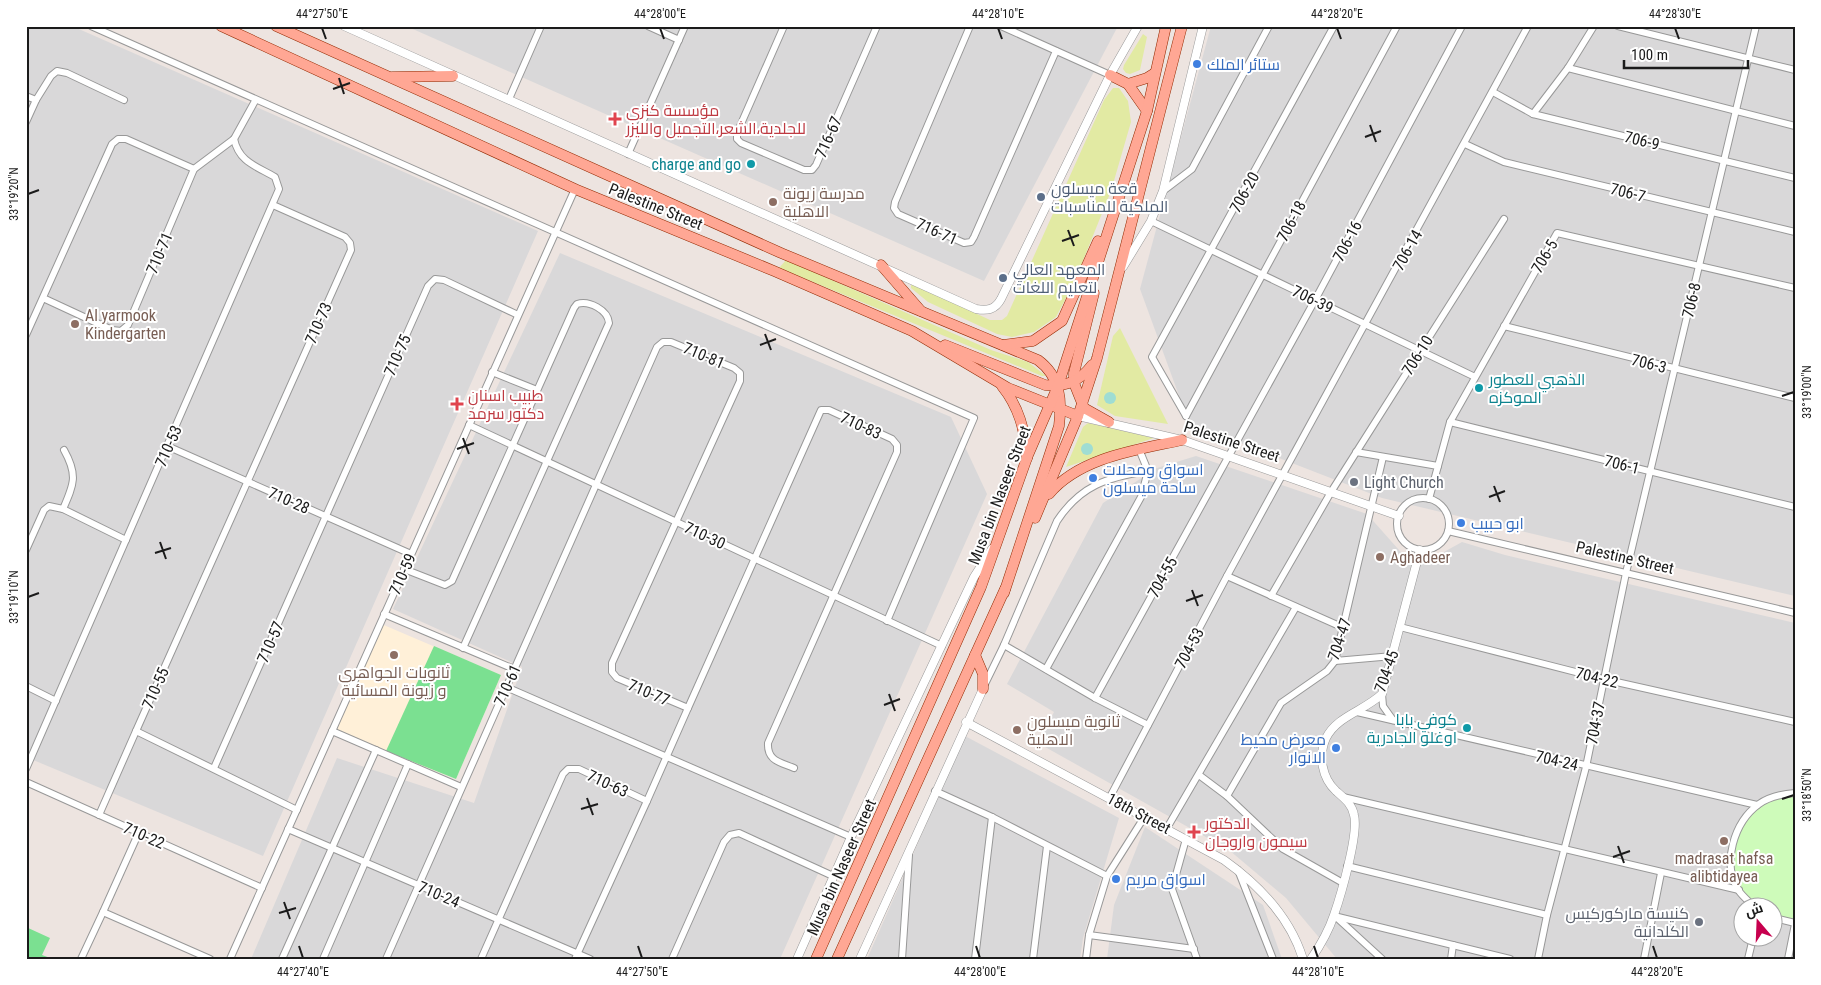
<svg xmlns="http://www.w3.org/2000/svg" width="1821" height="985" viewBox="0 0 1821 985" font-family="'Roboto Condensed',Cairo,sans-serif">
<style>
.residential{fill:#d9d8d9;fill-rule:evenodd}
.education{fill:#fff0d8}
.grass{fill:#e2eaa3}
.park{fill:#cefbba}
.pitch{fill:#7be091}
.water{fill:#9fddd3}
.lines{fill:none;stroke-linecap:round;stroke-linejoin:round}
.minor-casing{stroke:#989898;stroke-width:8}
.tertiary-casing{stroke:#989898;stroke-width:9}
.primary-casing{stroke:#932900;stroke-width:11}
.minor{stroke:#fff;stroke-width:6}
.tertiary{stroke:#fff;stroke-width:8}
.primary{stroke:#ffa794;stroke-width:10}
.ticks{fill:none;stroke:#1b1b1b;stroke-width:2}
.shop-dot{fill:#3f7fe0;stroke:#fff;stroke-width:2}
.health-dot{fill:#e0444e;stroke:#fff;stroke-width:2}
.culture-dot{fill:#0f9aa8;stroke:#fff;stroke-width:2}
.service-dot{fill:#5c6f8a;stroke:#fff;stroke-width:2}
.education-dot{fill:#8d6e63;stroke:#fff;stroke-width:2}
.worship-dot{fill:#6b7280;stroke:#fff;stroke-width:2}
.labels{text-anchor:middle;stroke-width:4;stroke-linejoin:round;paint-order:stroke}
.shop-label{font-size:16px;fill:#366cbe;stroke:#fff;text-anchor:start}
.health-label{font-size:16px;fill:#be3a42;stroke:#fff;text-anchor:start}
.street-label{font-size:16px;fill:#1b1b1b;stroke:#fff}
.culture-label{font-size:16px;fill:#0d838f;stroke:#fff;text-anchor:end}
.service-label{font-size:16px;fill:#4e5e75;stroke:#fff;text-anchor:start}
.education-label{font-size:16px;fill:#785e54;stroke:#fff;text-anchor:start}
.worship-label{font-size:16px;fill:#5b616d;stroke:#fff;text-anchor:start}
.neatline{fill:none;stroke:#1b1b1b;stroke-width:2}
.ticks-label{font-size:12px;text-anchor:middle;fill:#1b1b1b}
</style>
<rect width="100%" height="100%" fill="#ede4e0"/>
<g class="residential">
<path d="M26,26h46l466,205 -275,625 -237,-99z"/>
<path d="M406,26h712l-134,255z"/>
<path d="M1211,26h584v570l-413,-98 -193,-75 -49,-134z"/>
<path d="M560,253l391,164 36,77 -207,465h-529l86,-201 137,45 48,-136 -129,-58z"/>
<path d="M1196,456l171,58 48,54 47,-26 43,13 290,68v336h-458l-51,-61 -57,-48 -191,-107 16,-31 -47,-28 96,-181 54,-35zM1744,908h30v30h-30z"/>
<path d="M965,736l154,82 -36,120 -3,21h-213z"/>
<path d="M1145,827l118,78 19,54h-175l7,-54z"/>
</g>
<path class="education" d="M379,623l122,52 -45,104 -120,-47z"/>
<g class="grass">
<path d="M1143,34l4,3 -7,33 -10,4 -4,-1 -3,-4 1,-4z"/>
<path d="M1113,88h6l9,13 3,21 -20,69 -37,92 -18,34 -22,15 -22,5 -15,-3 -69,-32 -17,-14v-4l4,1 75,35h12l5,-4 97,-216z"/>
<path d="M786,260l205,90 37,12 18,14h-4l-263,-108z"/>
<path d="M1120,328l48,96 -53,-8 -18,-11 16,-69z"/>
<path d="M1088,423l66,15 -88,29 17,-40z"/>
</g>
<path class="park" d="M1795,793v129l-21,-4v-10l-19,-1c-5,-5 -11,-11 -16,-17 -17,-26 -5,-66 19,-84 10,-9 24,-10 37,-13z"/>
<g class="pitch">
<path d="M434,646l67,29 -45,104 -70,-28z"/>
<path d="M26,927l24,11 -8,17 11,4h-27z"/>
</g>
<g class="water">
<circle cx="1110" cy="398" r="6"/>
<circle cx="1087" cy="449" r="6"/>
</g>
<g class="lines">
<g class="minor-casing">
<g id="minor">
<path d="M91,26l883,392 -87,203"/>
<path d="M648,26l31,14"/>
<path d="M784,26l-47,107v6l4,4 63,27h8l4,-5 61,-139"/>
<path d="M970,26l-75,176 -1,6 4,6 66,29 7,-1 3,-5 82,-186"/>
<path d="M1001,26l109,49"/>
<path d="M1618,26l177,44"/>
<path d="M1568,68l227,58"/>
<path d="M1493,92l40,22 262,64"/>
<path d="M26,96l10,4 -10,22"/>
<path d="M509,99l32,-73"/>
<path d="M36,100l15,-24 6,-5 10,2 57,27"/>
<path d="M1533,114l35,-46 26,-42"/>
<path d="M1465,144l39,18 291,70"/>
<path d="M628,154l57,-128"/>
<path d="M194,169l40,-30 21,-38"/>
<path d="M1163,191l29,-22 77,-143"/>
<path d="M273,205l72,32 5,6 1,7 -215,481 161,79"/>
<path d="M1151,221l324,156"/>
<path d="M1504,326l291,72"/>
<path d="M26,335l86,-191 6,-5h8l68,30 -66,156 -7,6 -9,-1 -69,-32"/>
<path d="M492,372l45,18"/>
<path d="M1186,416l-34,-59 182,-331"/>
<path d="M1186,416l211,-390"/>
<path d="M1450,422l345,85"/>
<path d="M469,425l473,221"/>
<path d="M167,446l244,108"/>
<path d="M1356,452l82,14"/>
<circle cx="1423" cy="524" r="26"/>
<path d="M1429,499l21,-77 107,-189 238,55"/>
<path d="M63,509c11,-25 15,-34 1,-59"/>
<path d="M1448,531l347,82"/>
<path d="M26,550l18,-40 5,-4 14,3 63,31"/>
<path d="M404,569l41,16 7,-4 122,-273 3,-4c12,-4 31,6 32,19l-146,325"/>
<path d="M1227,576l117,52"/>
<path d="M1271,596l60,-104 173,-273"/>
<path d="M384,614l130,55"/>
<path d="M1400,627l203,52 192,43"/>
<path d="M1004,645l91,53 53,27"/>
<path d="M1335,661l58,-5"/>
<path d="M1046,669l95,-172 7,-26 -9,-22"/>
<path d="M985,684l19,-39 53,-124c23,-35 50,-44 91,-50"/>
<path d="M26,686l30,15"/>
<path d="M506,687l345,150"/>
<path d="M1382,694l1,12 10,14"/>
<path d="M1095,698l220,-398 147,-274"/>
<path d="M1357,712l400,93"/>
<path d="M332,731l129,56"/>
<path d="M214,768l214,-482 7,-7 9,1 74,35"/>
<path d="M26,769l253,-580 -4,-12c-19,-11 -36,-15 -41,-38"/>
<path d="M1199,775l28,21 56,53 60,34"/>
<path d="M26,782l236,106"/>
<path d="M935,791l57,26 115,59"/>
<path d="M1227,796l54,-93 46,-32 8,-10 48,-204"/>
<path d="M1110,797l117,-221 301,-550"/>
<path d="M1343,797l396,93"/>
<path d="M647,801l41,-93"/>
<path d="M99,815l37,-84"/>
<path d="M1167,828l129,-221"/>
<path d="M288,829l302,130"/>
<path d="M139,832l-36,80 107,47"/>
<path d="M1186,839l-14,50 25,70"/>
<path d="M1347,866l200,49"/>
<path d="M1238,870l35,89"/>
<path d="M1755,908c-5,-6 -12,-11 -16,-17 -18,-27 -5,-69 20,-87 10,-7 23,-10 36,-11"/>
<path d="M1334,916l176,43"/>
<path d="M1335,916l47,43"/>
<path d="M1774,918l21,5"/>
<path d="M1089,935l105,14"/>
<path d="M81,959l22,-47"/>
<path d="M230,959l345,-770"/>
<path d="M282,959l94,-209"/>
<path d="M323,959l85,-195"/>
<path d="M386,959l271,-612 6,-5h8l63,26 6,5v8l-128,282v9l5,6 71,30 133,-298h8l63,29 5,6v7l-129,291c-1,18 12,19 26,25"/>
<path d="M481,959l82,-185 5,-5h11l68,32 -72,158"/>
<path d="M672,959l52,-117 6,-7 9,-2 94,43"/>
<path d="M902,959l7,-104"/>
<path d="M975,959l17,-142"/>
<path d="M1033,959l14,-113"/>
<path d="M1086,959l3,-24 18,-59 38,-60"/>
<path d="M1451,959l2,-14"/>
<path d="M1538,959l9,-44 39,-148 40,-194 130,-547"/>
<path d="M1644,959l17,-86"/>
<path d="M1748,959l5,-21"/>
<path d="M1788,959l7,-35"/>
</g>
</g>
<g class="tertiary-casing">
<g id="tertiary">
<path d="M344,26l632,283c11,2 19,1 25,-10l109,-224 28,-49"/>
<path d="M1123,267l28,-46 12,-30 40,-165"/>
<path d="M1078,416l104,24 217,76"/>
<path d="M966,722l258,138c35,25 66,57 79,99"/>
<path d="M797,959l54,-122 123,-260 18,-28"/>
<path d="M860,959l123,-270"/>
<path d="M1311,959c9,-13 18,-29 23,-44 7,-20 25,-82 20,-100 -2,-11 -10,-17 -18,-24 -14,-13 -18,-35 -10,-53 11,-22 38,-27 56,-44l38,-144"/>
</g>
</g>
<g class="primary-casing">
<g id="primary">
<path d="M221,26l354,163 199,82 138,60 96,57 70,28"/>
<path d="M276,26l505,227 257,107c23,17 24,41 21,66l-55,167"/>
<path d="M1110,75l18,9 19,27"/>
<path d="M392,77l61,-1"/>
<path d="M1128,84l19,-6 8,-5"/>
<path d="M881,265l40,46"/>
<path d="M1094,293l-20,80v10l10,25 25,14"/>
<path d="M945,345l100,40c21,2 34,-3 47,-20"/>
<path d="M1003,345l30,-4 29,-20 36,-80"/>
<path d="M1002,386c17,21 23,44 25,72"/>
<path d="M1049,494c31,-37 88,-44 133,-54"/>
<path d="M1035,518l43,-102 19,-58 85,-332"/>
<path d="M975,655l8,19v15"/>
<path d="M816,959l165,-372 47,-132 30,-69 89,-275 19,-85"/>
<path d="M837,959l168,-370"/>
</g>
</g>
<use href="#minor" class="minor"/>
<use href="#tertiary" class="tertiary"/>
<use href="#primary" class="primary"/>
</g>
<path class="ticks" d="M322,28l4,11M660,28l4,11M998,28l4,11M1337,28l4,11M1675,28l4,11M339,78l5,16M333,89l17,-6M1370,125l6,17M1365,137l16,-6M28,194l11,-4M1068,230l6,16M1062,241l17,-6M765,334l6,16M760,345l16,-6M1782,396l12,-4M463,438l6,16M457,449l17,-6M1494,486l6,16M1489,497l16,-6M160,542l6,17M155,553l16,-5M1192,590l6,16M28,597l11,-4M1186,601l17,-6M889,694l6,17M884,705l16,-6M587,798l6,17M1782,799l12,-4M581,809l17,-5M1618,846l6,17M1613,857l17,-6M284,902l6,17M279,913l17,-5M299,946l4,12M638,946l4,12M976,946l4,12M1314,946l4,12M1653,946l4,12"/>
<g class="shop-dot">
<circle cx="1197" cy="64" r="5"/>
<circle cx="1093" cy="478" r="5"/>
<circle cx="1461" cy="523" r="5"/>
<circle cx="1336" cy="748" r="5"/>
<circle cx="1116" cy="879" r="5"/>
</g>
<g class="health-dot">
<path d="M612.5 111.5h5v5h5v5h-5v5h-5v-5h-5v-5h5z"/>
<path d="M454.5 396.5h5v5h5v5h-5v5h-5v-5h-5v-5h5z"/>
<path d="M1191.5 824.5h5v5h5v5h-5v5h-5v-5h-5v-5h5z"/>
</g>
<g class="culture-dot">
<circle cx="751" cy="164" r="5"/>
<circle cx="1479" cy="388" r="5"/>
<circle cx="1467" cy="728" r="5"/>
</g>
<g class="service-dot">
<circle cx="1041" cy="197" r="5"/>
<circle cx="1003" cy="278" r="5"/>
</g>
<g class="education-dot">
<circle cx="773" cy="202" r="5"/>
<circle cx="75" cy="324" r="5"/>
<circle cx="1380" cy="557" r="5"/>
<circle cx="394" cy="655" r="5"/>
<circle cx="1017" cy="730" r="5"/>
<circle cx="1724" cy="841" r="5"/>
</g>
<g class="worship-dot">
<circle cx="1354" cy="482" r="5"/>
<circle cx="1699" cy="922" r="5"/>
</g>
<g class="labels">
<g class="shop-label">
<text x="1207" y="70">ستائر الملك</text>
<text x="1103" y="475">اسواق ومحلات<tspan x="1103" dy="18">ساحة ميسلون</tspan></text>
<text x="1471" y="529">ابو حبيب</text>
<text x="1326" y="745" text-anchor="end">معرض محيط<tspan x="1326" dy="18">الانوار</tspan></text>
<text x="1126" y="885">اسواق مريم</text>
</g>
<g class="health-label">
<text x="626" y="116">مؤسسة كنزي<tspan x="626" dy="18">للجلدية،الشعر،التجميل والليزر</tspan></text>
<text x="468" y="401">طبيب اسنان<tspan x="468" dy="18">دكتور سرمد</tspan></text>
<text x="1205" y="829">الدكتور<tspan x="1205" dy="18">سيمون واروجان</tspan></text>
</g>
<g class="street-label">
<text transform="translate(828 137) rotate(-66)" y="6">716-67</text>
<text transform="translate(1642 140) rotate(14)" y="6">706-9</text>
<text transform="translate(1244 192) rotate(-61)" y="6">706-20</text>
<text transform="translate(1628 192) rotate(14)" y="6">706-7</text>
<text transform="translate(656 206) rotate(22)" y="6">Palestine Street</text>
<text transform="translate(1291 221) rotate(-62)" y="6">706-18</text>
<text transform="translate(937 231) rotate(24)" y="6">716-71</text>
<text transform="translate(1347 241) rotate(-62)" y="6">706-16</text>
<text transform="translate(1407 250) rotate(-61)" y="6">706-14</text>
<text transform="translate(159 253) rotate(-67)" y="6">710-71</text>
<text transform="translate(1544 256) rotate(-60)" y="6">706-5</text>
<text transform="translate(1313 299) rotate(26)" y="6">706-39</text>
<text transform="translate(1691 300) rotate(-77)" y="6">706-8</text>
<text transform="translate(318 323) rotate(-66)" y="6">710-73</text>
<text transform="translate(397 355) rotate(-66)" y="6">710-75</text>
<text transform="translate(704 355) rotate(23)" y="6">710-81</text>
<text transform="translate(1417 355) rotate(-58)" y="6">706-10</text>
<text transform="translate(1649 363) rotate(14)" y="6">706-3</text>
<text transform="translate(861 425) rotate(25)" y="6">710-83</text>
<text transform="translate(1232 441) rotate(18)" y="6">Palestine Street</text>
<text transform="translate(168 446) rotate(-66)" y="6">710-53</text>
<text transform="translate(1622 464) rotate(14)" y="6">706-1</text>
<text transform="translate(999 495) rotate(-69)" y="6">Musa bin Naseer Street</text>
<text transform="translate(289 500) rotate(24)" y="6">710-28</text>
<text transform="translate(705 535) rotate(25)" y="6">710-30</text>
<text transform="translate(1625 557) rotate(13)" y="6">Palestine Street</text>
<text transform="translate(402 574) rotate(-66)" y="6">710-59</text>
<text transform="translate(1162 577) rotate(-61)" y="6">704-55</text>
<text transform="translate(1339 639) rotate(-72)" y="6">704-47</text>
<text transform="translate(270 642) rotate(-66)" y="6">710-57</text>
<text transform="translate(1189 648) rotate(-62)" y="6">704-53</text>
<text transform="translate(1386 671) rotate(-71)" y="6">704-45</text>
<text transform="translate(1597 677) rotate(14)" y="6">704-22</text>
<text transform="translate(507 685) rotate(-66)" y="6">710-61</text>
<text transform="translate(155 688) rotate(-66)" y="6">710-55</text>
<text transform="translate(649 692) rotate(23)" y="6">710-77</text>
<text transform="translate(1595 723) rotate(-79)" y="6">704-37</text>
<text transform="translate(1557 760) rotate(13)" y="6">704-24</text>
<text transform="translate(608 783) rotate(25)" y="6">710-63</text>
<text transform="translate(1139 813) rotate(28)" y="6">18th Street</text>
<text transform="translate(144 835) rotate(24)" y="6">710-22</text>
<text transform="translate(841 867) rotate(-66)" y="6">Musa bin Naseer Street</text>
<text transform="translate(439 894) rotate(23)" y="6">710-24</text>
</g>
<g class="culture-label">
<text x="741" y="170">charge and go</text>
<text x="1489" y="385" text-anchor="start">الذهبي للعطور<tspan x="1489" dy="18">الموكزه</tspan></text>
<text x="1457" y="725">كوفي بابا<tspan x="1457" dy="18">اوغلو الجادرية</tspan></text>
</g>
<g class="service-label">
<text x="1051" y="194">قعة ميسلون<tspan x="1051" dy="18">الملكية للمناسبات</tspan></text>
<text x="1013" y="275">المعهد العالي<tspan x="1013" dy="18">لتعليم اللغات</tspan></text>
</g>
<g class="education-label">
<text x="783" y="199">مدرسة زيونة<tspan x="783" dy="18">الاهلية</tspan></text>
<text x="85" y="321">Al yarmook<tspan x="85" dy="18">Kindergarten</tspan></text>
<text x="1390" y="563">Aghadeer</text>
<text x="394" y="678" text-anchor="middle">ثانويات الجواهري<tspan x="394" dy="18">و زيونة المسائية</tspan></text>
<text x="1027" y="727">ثانوية ميسلون<tspan x="1027" dy="18">الاهلية</tspan></text>
<text x="1724" y="864" text-anchor="middle">madrasat hafsa<tspan x="1724" dy="18">alibtidayea</tspan></text>
</g>
<g class="worship-label">
<text x="1364" y="488">Light Church</text>
<text x="1689" y="919" text-anchor="end">كنيسة ماركوركيس<tspan x="1689" dy="18">الكلدانية</tspan></text>
</g>
</g>
<rect width="1821" height="985" fill="none" stroke="#ffffff" stroke-width="55"/>
<g transform="translate(1758 922) rotate(341)"><circle r="24" fill="#ffffff" stroke="#a4a4a4"/>
<path d="M0-4L9 19L0 12L-9 19Z" fill="#c7004e"/>
<text y="-8" font-size="14" font-weight="bold" text-anchor="middle" fill="#1b1b1b">ش</text>
</g>
<path d="M1624 60v8h124v-8" fill="none" stroke="#1b1b1b" stroke-width="2.5"/>
<text x="1631" y="60" font-size="15" fill="#1b1b1b" stroke="#ffffff" stroke-width="4" paint-order="stroke">100 m</text>
<rect x="28" y="28" width="1766" height="930" class="neatline"/>
<g class="ticks-label">
<text x="322" y="18">44°27'50"E</text>
<text x="660" y="18">44°28'00"E</text>
<text x="998" y="18">44°28'10"E</text>
<text x="1337" y="18">44°28'20"E</text>
<text x="1675" y="18">44°28'30"E</text>
<text transform="translate(14 194) rotate(-90)" y="4">33°19'20"N</text>
<text transform="translate(1807 392) rotate(-90)" y="4">33°19'00"N</text>
<text transform="translate(14 597) rotate(-90)" y="4">33°19'10"N</text>
<text transform="translate(1807 795) rotate(-90)" y="4">33°18'50"N</text>
<text x="303" y="976">44°27'40"E</text>
<text x="642" y="976">44°27'50"E</text>
<text x="980" y="976">44°28'00"E</text>
<text x="1318" y="976">44°28'10"E</text>
<text x="1657" y="976">44°28'20"E</text>
</g>
</svg>
